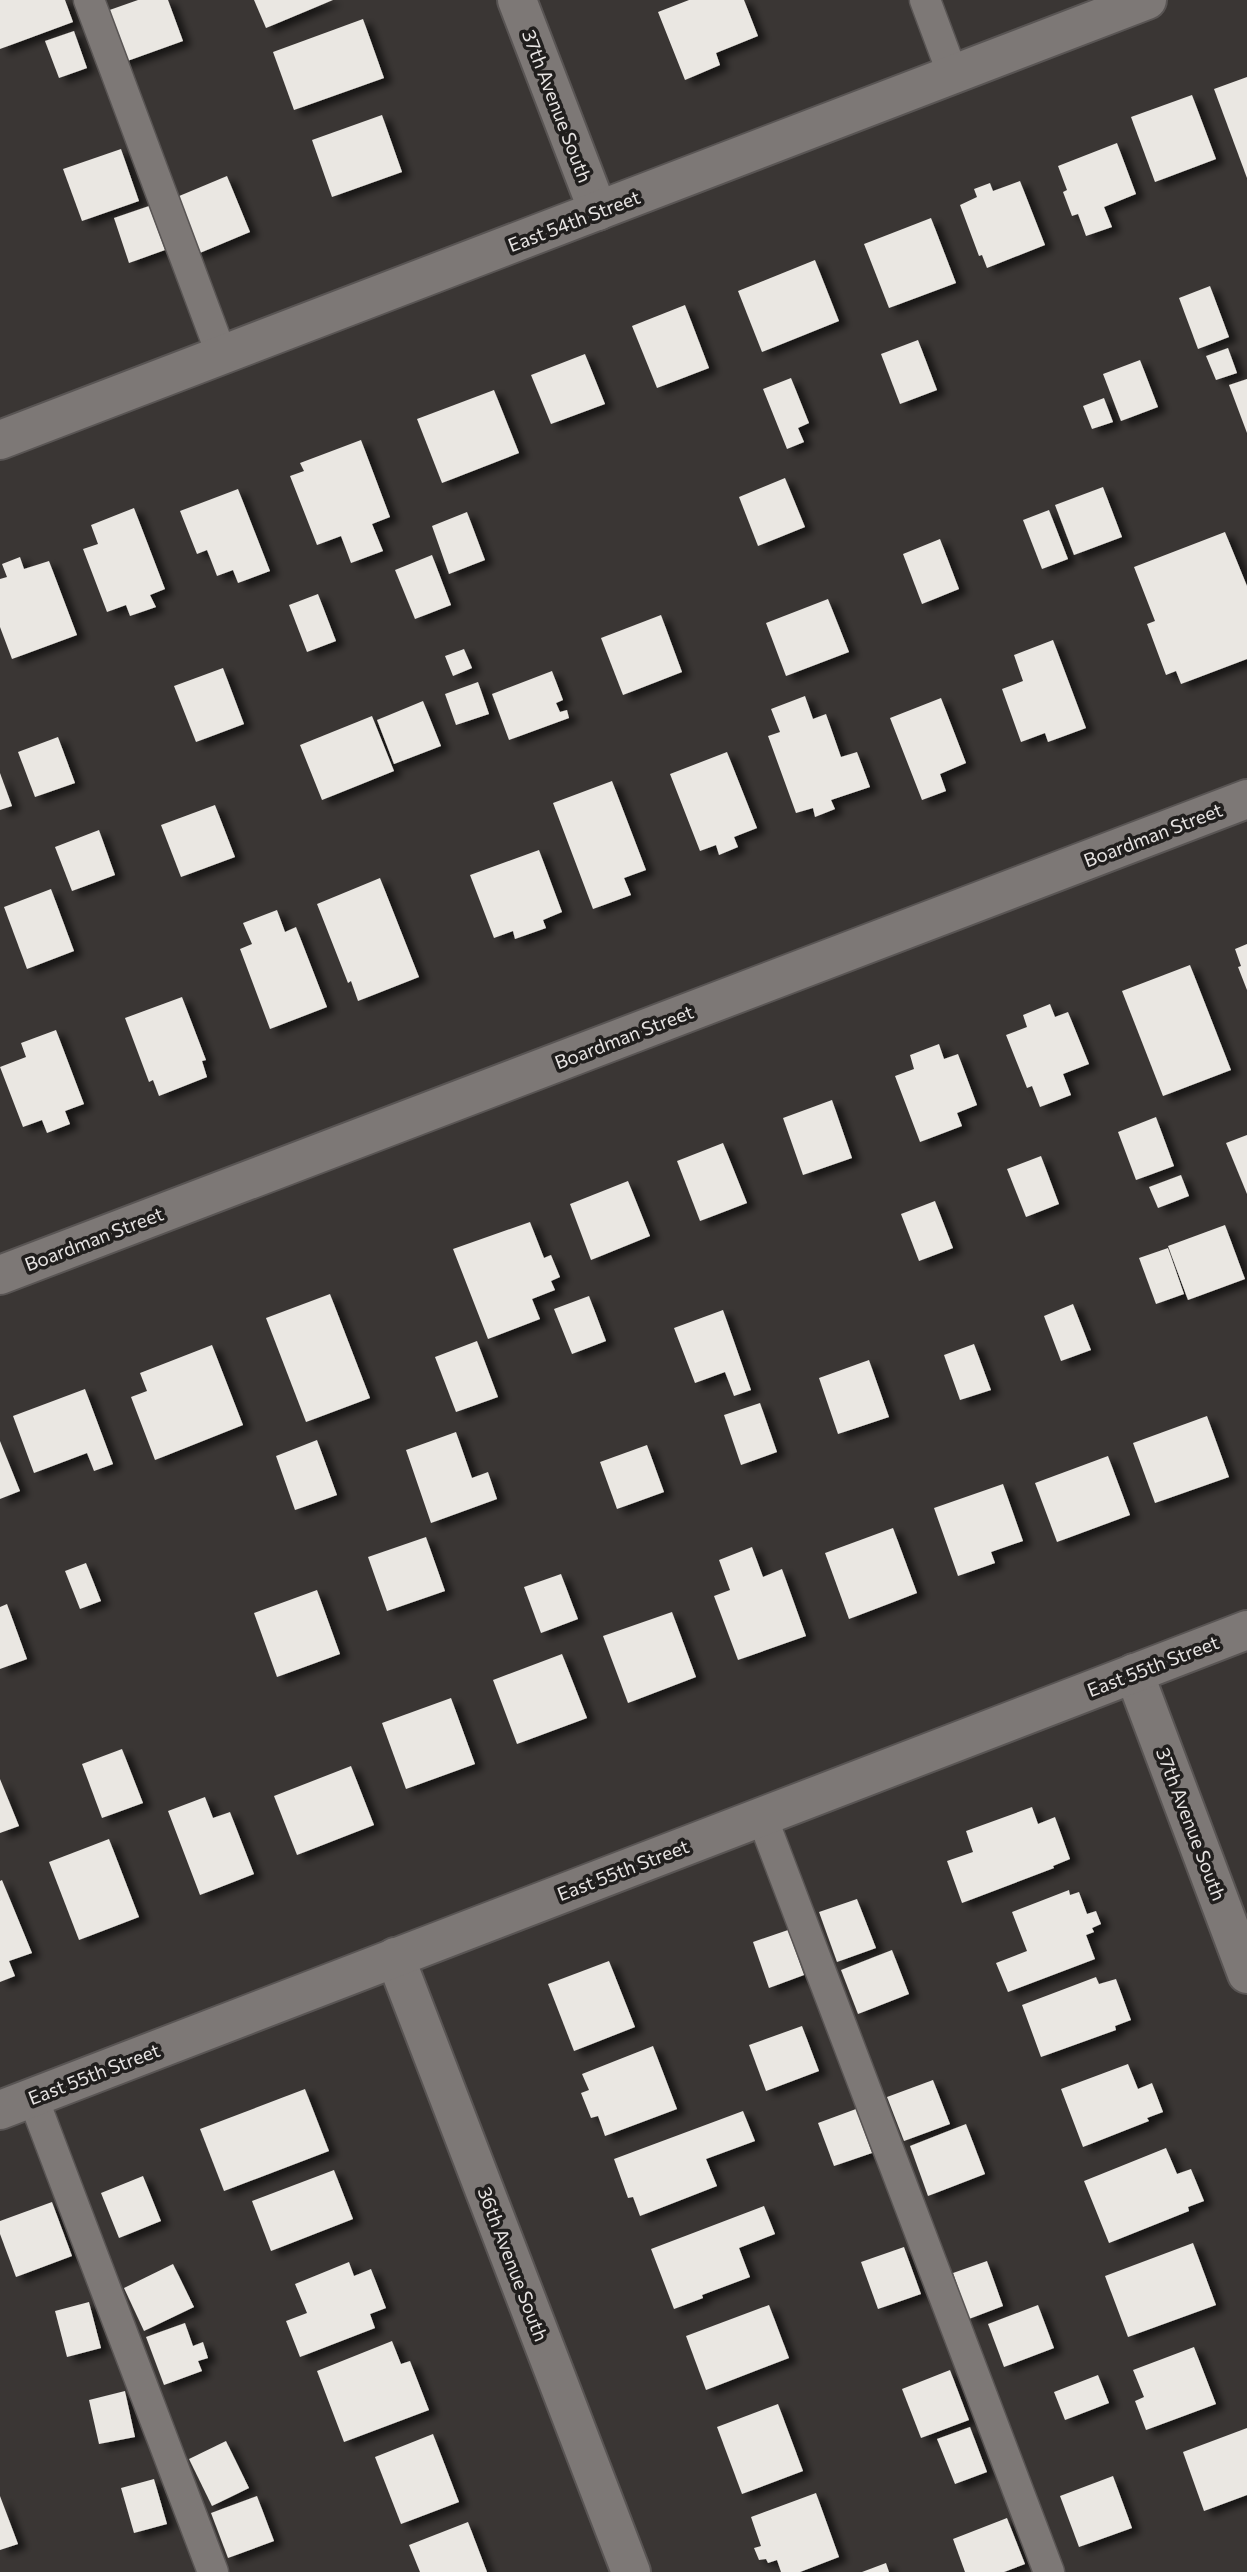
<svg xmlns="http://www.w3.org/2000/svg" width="1247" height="2572" viewBox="0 0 1247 2572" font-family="Commissioner,sans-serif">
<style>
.building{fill:#eae7e2;filter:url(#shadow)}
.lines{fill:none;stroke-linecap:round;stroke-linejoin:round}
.service-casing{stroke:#595554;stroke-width:33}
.minor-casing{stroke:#595554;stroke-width:42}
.tertiary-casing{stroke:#595554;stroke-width:42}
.service{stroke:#7d7876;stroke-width:30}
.minor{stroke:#7d7876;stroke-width:38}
.tertiary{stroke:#7d7876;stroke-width:38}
.labels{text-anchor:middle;stroke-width:7;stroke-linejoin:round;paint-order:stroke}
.street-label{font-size:19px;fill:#e8e5e4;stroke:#201e1d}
</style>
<defs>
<filter id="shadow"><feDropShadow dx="8" dy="4.5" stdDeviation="3.5" flood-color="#0009"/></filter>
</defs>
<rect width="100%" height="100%" fill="#3a3634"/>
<g class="building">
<path d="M0,0h65l8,22 -73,27z"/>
<path d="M138,0h30l15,41 -64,23 -18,-51z"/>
<path d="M254,0h79l-67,28z"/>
<path d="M689,0h55l14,36 -42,17 4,12 -35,15 -27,-68z"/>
<path d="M363,19l21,59 -90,32 -21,-58z"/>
<path d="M74,31l13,37 -28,10 -14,-37z"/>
<path d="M1247,77v101l-33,-89z"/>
<path d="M1192,95l24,64 -61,23 -24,-65z"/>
<path d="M382,115l20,57 -70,25 -20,-57z"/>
<path d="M1117,143l19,51 -32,13 8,20 -26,9 -8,-22 -6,2 -9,-24 4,-2 -9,-24z"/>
<path d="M121,149l18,52 -57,20 -19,-52z"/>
<path d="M227,176l23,56 -55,23 -23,-56z"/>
<path d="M1020,181l25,64 -58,23 -5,-13 -3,1 -19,-51 17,-8 -3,-8 16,-6 3,8z"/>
<path d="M149,206l16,44 -36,13 -15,-45z"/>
<path d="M931,218l25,65 -67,25 -25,-64z"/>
<path d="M815,260l24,61 -77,31 -24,-61z"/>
<path d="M1210,286l19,51 -31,12 -19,-51z"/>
<path d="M685,305l24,63 -52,20 -25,-62z"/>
<path d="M918,340l19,50 -37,14 -19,-50z"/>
<path d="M1228,348l9,25 -21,7 -10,-24z"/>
<path d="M585,354l20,50 -54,20 -20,-49z"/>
<path d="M1140,360l18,47 -37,14 -18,-47z"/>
<path d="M791,378l18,45 -11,5 6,14 -17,7 -24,-60z"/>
<path d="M1247,379v54l-18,-48z"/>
<path d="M494,390l25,63 -77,30 -25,-64z"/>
<path d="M1104,398l9,24 -21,7 -9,-23z"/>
<path d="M361,440l29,77 -18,7 11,27 -32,12 -10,-27 -24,9 -27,-69 14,-5 -4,-8z"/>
<path d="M785,478l20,49 -47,19 -19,-49z"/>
<path d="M1103,487l19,50 -48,18 -19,-50z"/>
<path d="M238,489l32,82 -32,12 -5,-13 -16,6 -10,-26 -10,4 -17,-43z"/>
<path d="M134,508l31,81 -15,6 6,12 -26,9 -4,-11 -19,7 -24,-63 15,-5 -7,-19z"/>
<path d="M1049,510l19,49 -26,10 -19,-49z"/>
<path d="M467,512l18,48 -36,14 -17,-48z"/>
<path d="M1225,532l22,54v73l-66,25 -5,-13 -10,4 -19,-51 8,-3 -21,-54z"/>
<path d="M940,539l19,50 -37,15 -19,-50z"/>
<path d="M432,555l19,50 -36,14 -20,-49z"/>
<path d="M20,557l4,12 25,-8 28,74 -65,24 -12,-32v-48l7,-2 -5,-13z"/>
<path d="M318,594l18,47 -29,11 -18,-47z"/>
<path d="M828,599l21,53 -63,24 -20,-53z"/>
<path d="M661,615l21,57 -59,23 -22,-57z"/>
<path d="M1053,640l33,88 -38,14 -3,-9 -24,9 -19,-53 21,-8 -9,-26z"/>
<path d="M464,649l8,19 -19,8 -8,-20z"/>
<path d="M223,668l21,56 -48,18 -22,-56z"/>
<path d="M552,671l11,29 -7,3 4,9 7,-2 2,8 -60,22 -17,-46z"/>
<path d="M478,682l11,32 -33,11 -11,-31z"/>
<path d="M805,696l8,23 13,-5 15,43 16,-5 13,35 -39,13 4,9 -20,8 -2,-9 -17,5 -28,-77 12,-4 -9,-23z"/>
<path d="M941,698l25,65 -26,11 6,17 -24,9 -32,-82z"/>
<path d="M423,701l18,45 -47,18 -17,-44z"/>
<path d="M372,716l22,55 -72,29 -22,-55z"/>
<path d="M58,737l17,46 -40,14 -17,-45z"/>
<path d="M727,752l30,76 -23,9 4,10 -19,8 -3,-10 -16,6 -30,-77z"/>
<path d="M0,773l12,33 -12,4z"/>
<path d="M612,781l34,89 -22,8 7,17 -38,14 -40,-106z"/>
<path d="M215,805l20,52 -54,20 -20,-52z"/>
<path d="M99,830l16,45 -43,16 -17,-44z"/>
<path d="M539,850l23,62 -19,8 3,8 -31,11 -2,-8 -19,7 -24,-63z"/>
<path d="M380,878l39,99 -61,24 -7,-20 -3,2 -31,-79z"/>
<path d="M51,889l23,62 -47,18 -23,-62z"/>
<path d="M277,910l8,22 11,-5 31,80 -57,22 -30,-80 12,-5 -9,-21z"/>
<path d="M1247,944v46l-9,-23 3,-1 -6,-17z"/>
<path d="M1190,965l41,105 -68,26 -41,-105z"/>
<path d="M182,997l24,63 -4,1 5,16 -48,19 -6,-16 -4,2 -24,-64z"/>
<path d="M1050,1004l5,13 13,-5 21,52 -26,10 8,21 -31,12 -8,-21 -5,2 -21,-53 21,-8 -4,-12z"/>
<path d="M56,1030l28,74 -19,7 5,13 -23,9 -5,-13 -19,7 -23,-60 26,-10 -5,-14z"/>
<path d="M939,1044l5,15 14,-5 19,51 -20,8 5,13 -42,16 -25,-66 19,-7 -4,-14z"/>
<path d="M832,1100l20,58 -49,17 -20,-57z"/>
<path d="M1156,1117l18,49 -38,14 -18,-48z"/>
<path d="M1247,1135v59l-21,-51z"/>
<path d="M723,1143l24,60 -47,18 -23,-60z"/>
<path d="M1041,1156l18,48 -33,13 -19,-48z"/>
<path d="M1181,1175l8,21 -31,12 -9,-21z"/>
<path d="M628,1181l22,55 -59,24 -21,-56z"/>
<path d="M935,1201l18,47 -34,13 -18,-47z"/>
<path d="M530,1222l14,36 7,-3 9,22 -9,4 4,9 -23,9 8,20 -52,20 -35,-90z"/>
<path d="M1225,1225l20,54 -57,21 -20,-54z"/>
<path d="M1168,1248l16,46 -28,10 -17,-46z"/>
<path d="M330,1294l40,104 -64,24 -40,-104z"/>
<path d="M589,1296l17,45 -34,13 -18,-45z"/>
<path d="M1073,1304l18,46 -30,11 -17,-45z"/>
<path d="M723,1310l28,80 -17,6 -9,-24 -30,11 -21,-55z"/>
<path d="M477,1341l21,56 -42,15 -21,-55z"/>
<path d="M974,1344l17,46 -31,10 -16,-45z"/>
<path d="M212,1345l31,80 -88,35 -24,-63 16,-6 -7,-18z"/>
<path d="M869,1360l20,57 -51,17 -19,-56z"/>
<path d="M85,1389l28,75 -19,7 -7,-18 -53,20 -21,-57z"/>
<path d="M760,1403l17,49 -36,13 -17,-50z"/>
<path d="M1207,1416l22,61 -74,26 -22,-60z"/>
<path d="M456,1432l16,46 16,-6 9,27 -66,24 -25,-73z"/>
<path d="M317,1440l20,55 -42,15 -19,-54z"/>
<path d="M0,1441l20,50 -20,8z"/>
<path d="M647,1445l17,47 -47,17 -17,-47z"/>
<path d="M1108,1456l22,59 -73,27 -22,-59z"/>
<path d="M1003,1484l20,57 -32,11 4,11 -37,13 -24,-68z"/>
<path d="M893,1528l24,65 -68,26 -24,-66z"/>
<path d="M426,1537l19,54 -58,20 -19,-54z"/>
<path d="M752,1547l11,30 19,-8 24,67 -68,24 -24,-64 16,-6 -11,-30z"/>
<path d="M86,1563l15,38 -21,8 -15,-38z"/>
<path d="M561,1574l17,45 -37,14 -17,-46z"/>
<path d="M317,1590l23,64 -63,23 -23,-64z"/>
<path d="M7,1604l20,55 -27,10v-62z"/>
<path d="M672,1612l24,65 -68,26 -25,-67z"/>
<path d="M562,1654l25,64 -70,26 -24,-64z"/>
<path d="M451,1698l24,66 -69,25 -24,-66z"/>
<path d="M122,1749l21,54 -41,15 -20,-54z"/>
<path d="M351,1766l23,59 -77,30 -23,-59z"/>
<path d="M0,1779l19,47 -19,7z"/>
<path d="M205,1797l8,21 17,-6 24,62 -54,21 -32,-84z"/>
<path d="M1032,1807l6,17 17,-7 15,42 -17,7 1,2 -92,35 -15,-42 26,-9 -7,-21z"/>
<path d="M109,1839l30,78 -60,23 -30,-78z"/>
<path d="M2,1880l30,73 -23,8 6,15 -15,6v-101z"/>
<path d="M1069,1890l1,5 9,-3 8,22 9,-3 5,13 -9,4 2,4 -8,3 9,24 -87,33 -12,-29 31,-12 -15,-39z"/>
<path d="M857,1899l19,49 -39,14 -18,-50z"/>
<path d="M788,1930l16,45 -35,13 -16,-46z"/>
<path d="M892,1950l17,44 -51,20 -17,-44z"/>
<path d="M609,1961l26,66 -61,24 -26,-67z"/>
<path d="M1096,1977l3,7 17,-5 15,41 -16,6 1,4 -75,27 -19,-52z"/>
<path d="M802,2026l17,45 -53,20 -17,-46z"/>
<path d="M653,2046l24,63 -72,27 -7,-20 -7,2 -10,-25 8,-3 -7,-16z"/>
<path d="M1128,2064l10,25 14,-6 11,29 -16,6 2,3 -66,26 -22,-58z"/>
<path d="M933,2080l17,44 -46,17 -17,-44z"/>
<path d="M305,2089l24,62 -105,40 -24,-62z"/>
<path d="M856,2109l16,44 -38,13 -16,-43z"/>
<path d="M743,2111l12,30 -49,18 11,27 -77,30 -7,-19 -5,1 -14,-39z"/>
<path d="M966,2124l19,50 -57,22 -18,-50z"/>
<path d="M1166,2148l11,26 14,-5 13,32 -16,6 1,4 -80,32 -25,-62z"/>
<path d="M334,2170l19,49 -82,32 -19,-50z"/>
<path d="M143,2176l18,45 -42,17 -18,-45z"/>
<path d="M52,2202l20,54 -56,21 -16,-43v-13z"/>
<path d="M764,2206l11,28 -36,14 11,29 -48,18 1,3 -29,11 -23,-60z"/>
<path d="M1193,2243l23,62 -88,32 -23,-61z"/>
<path d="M904,2247l17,47 -43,15 -17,-47z"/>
<path d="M987,2261l16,45 -34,13 -16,-46z"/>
<path d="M349,2262l5,14 17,-7 15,39 -16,6 5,14 -75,29 -14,-36 21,-8 -12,-29z"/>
<path d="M173,2264l21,43 -50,24 -20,-43z"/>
<path d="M89,2302l12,46 -34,9 -12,-46z"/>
<path d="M769,2305l20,53 -83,32 -20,-54z"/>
<path d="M1038,2305l16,43 -50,19 -16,-43z"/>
<path d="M185,2323l8,23 10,-4 5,16 -10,3 4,10 -38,14 -18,-48z"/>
<path d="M392,2341l9,23 9,-3 19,49 -85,32 -27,-71z"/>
<path d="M1194,2347l22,57 -70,26 -11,-29 9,-4 -11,-27z"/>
<path d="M950,2370l19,50 -48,18 -19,-49z"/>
<path d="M1098,2375l11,28 -44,17 -11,-28z"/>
<path d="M125,2391l10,46 -36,7 -10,-44z"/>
<path d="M778,2404l25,67 -61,23 -25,-67z"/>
<path d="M970,2427l17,45 -32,12 -18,-45z"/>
<path d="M1247,2428v67l-43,16 -21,-59z"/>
<path d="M433,2434l26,68 -58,22 -26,-67z"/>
<path d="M226,2441l23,47 -37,18 -23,-47z"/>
<path d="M1113,2476l19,52 -53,19 -19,-51z"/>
<path d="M154,2479l13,45 -33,9 -13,-45z"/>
<path d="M816,2493l23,64 -39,15h-19l-4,-12 -9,3 -2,-4 -7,1 -5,-12 7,-2 -10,-29z"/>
<path d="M0,2496l18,48 -18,6z"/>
<path d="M257,2496l17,45 -46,17 -17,-45z"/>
<path d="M1007,2518l18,46 -21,8h-39l-12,-33z"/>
<path d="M468,2522l19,50h-67l-11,-27z"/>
<path d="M886,2563l3,9h-27z"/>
</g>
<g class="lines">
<g class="service-casing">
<g id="service">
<path d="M89,0l133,356"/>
<path d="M925,0l28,75"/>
<path d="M762,1817l287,755"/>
<path d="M33,2098l180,474"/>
</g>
</g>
<g class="minor-casing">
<g id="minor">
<path d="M517,0l81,211"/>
<path d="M0,1275l1247,-476"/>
<path d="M1134,1673l113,301"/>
<path d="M395,1957l236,615"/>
<path d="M0,2110l1247,-480"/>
</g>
</g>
<g class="tertiary-casing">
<path id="tertiary" d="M0,440l1147,-440"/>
</g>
<use href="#service" class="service"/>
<use href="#minor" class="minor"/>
<use href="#tertiary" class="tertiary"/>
</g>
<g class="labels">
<g class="street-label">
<text transform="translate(557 106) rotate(69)" y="7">37th Avenue South</text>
<text transform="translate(574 221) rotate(-21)" y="7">East 54th Street</text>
<text transform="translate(1153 835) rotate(-21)" y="7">Boardman Street</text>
<text transform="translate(624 1037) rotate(-21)" y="7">Boardman Street</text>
<text transform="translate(94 1239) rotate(-21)" y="7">Boardman Street</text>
<text transform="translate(1153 1666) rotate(-21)" y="7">East 55th Street</text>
<text transform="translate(1191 1824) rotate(69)" y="7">37th Avenue South</text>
<text transform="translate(623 1870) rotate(-21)" y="7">East 55th Street</text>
<text transform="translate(94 2074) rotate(-21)" y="7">East 55th Street</text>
<text transform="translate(513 2264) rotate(69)" y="7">36th Avenue South</text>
</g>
</g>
</svg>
